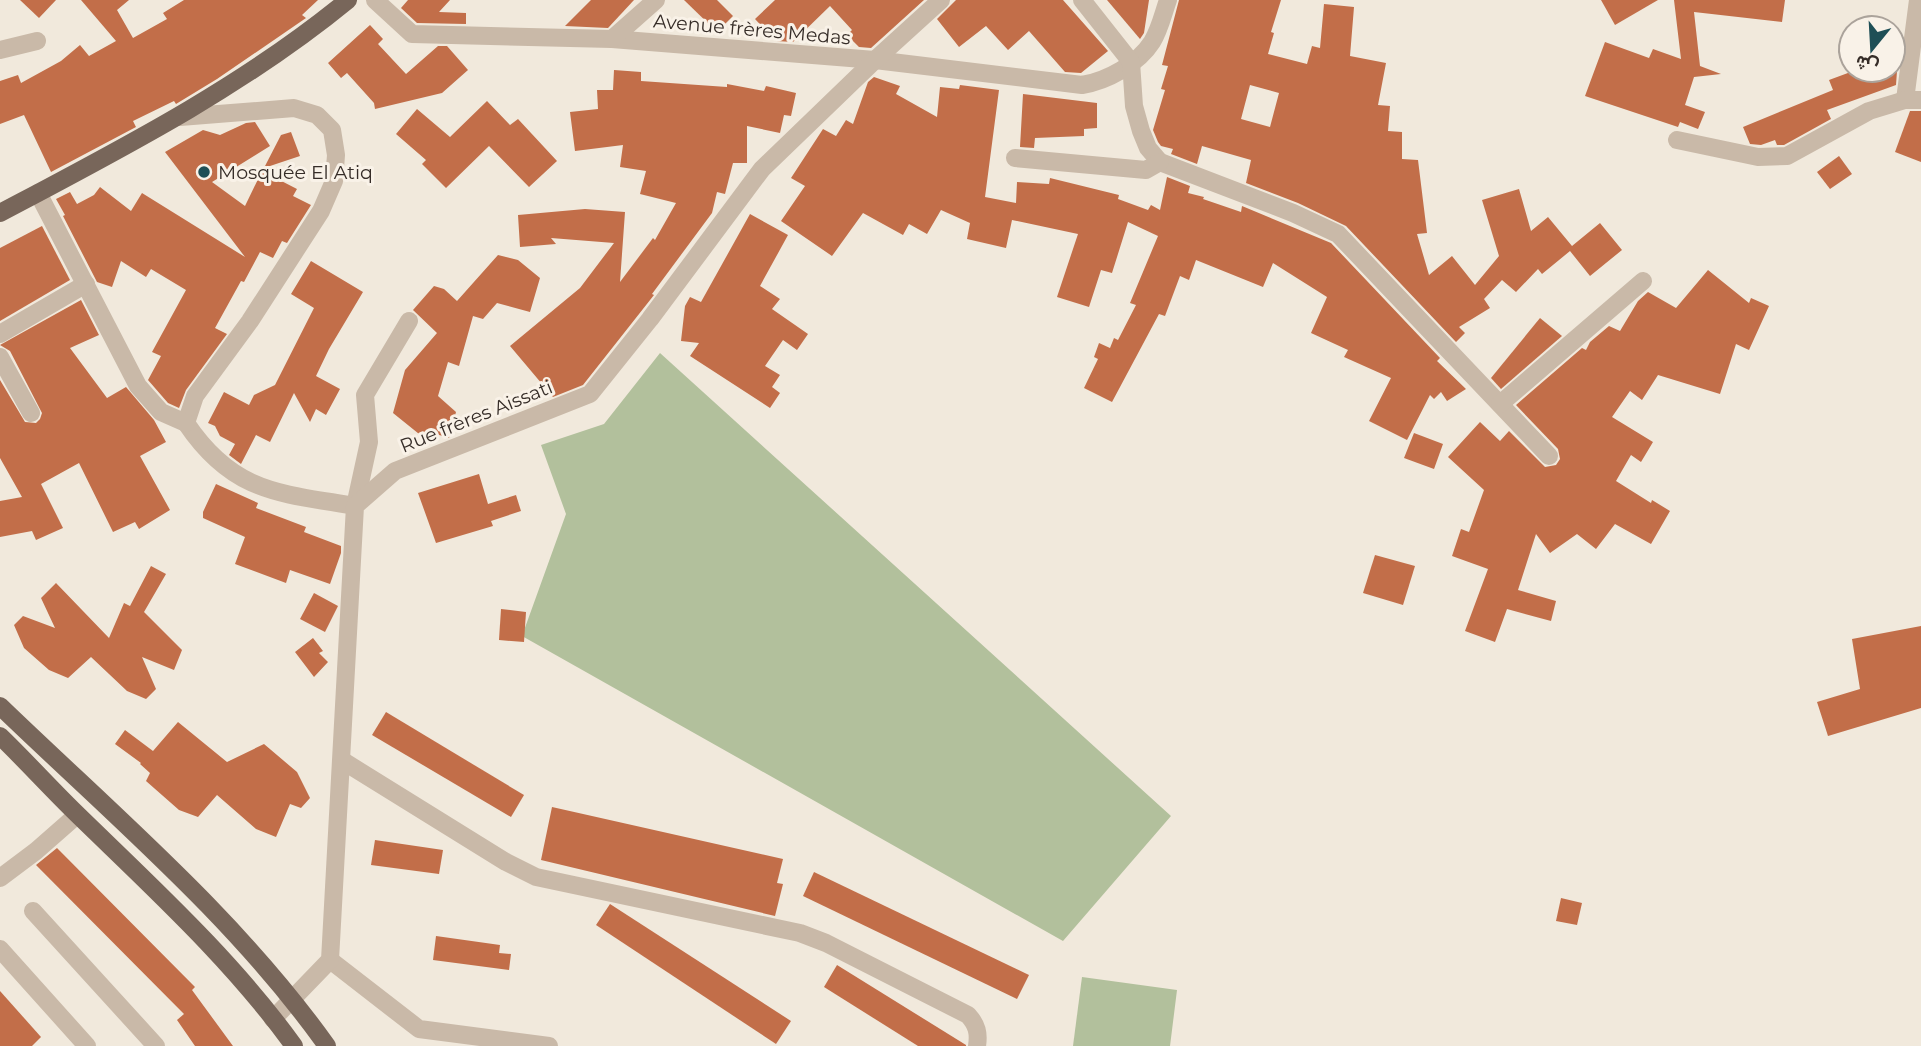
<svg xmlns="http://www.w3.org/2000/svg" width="1921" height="1046" viewBox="0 0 1921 1046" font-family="Montserrat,Vazirmatn,sans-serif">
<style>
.green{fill:#b2c09c}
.building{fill:#c26e49;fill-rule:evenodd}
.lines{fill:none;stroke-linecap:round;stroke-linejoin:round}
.minor{stroke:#c9b9a8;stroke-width:18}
.major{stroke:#78665a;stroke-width:18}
.poi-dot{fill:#1f4f56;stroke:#f9f2e8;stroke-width:2.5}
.labels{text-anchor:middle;stroke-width:6;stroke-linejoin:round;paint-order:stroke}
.street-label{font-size:19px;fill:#362d28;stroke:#f9f2e8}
.poi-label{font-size:19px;fill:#362d28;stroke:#f9f2e8;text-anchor:start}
</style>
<rect width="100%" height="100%" fill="#f1e9dc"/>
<g class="green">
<path d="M660,353l511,463 -108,125 -541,-305 44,-122 -25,-69 63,-21z"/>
<path d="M1082,977l95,13 -7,56h-97z"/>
</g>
<g class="building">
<path d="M20,0h36l-17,18z"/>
<path d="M81,0h48l-12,10 16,28 34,-19 -4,-6 21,-13h134l-16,15 4,3 -89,61 -41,25 -2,-3 -41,20 3,6 -85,45 -27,-57 -24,9v-43l18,-6 3,8 40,-22 19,-16 9,11 27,-15z"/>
<path d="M408,0h42l-11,12 27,1v11l-49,-1 -16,-15z"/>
<path d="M591,0h43l-26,28 -43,-2z"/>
<path d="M684,0h33l16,16 -16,16z"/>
<path d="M775,0h149l-53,48 -12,-1 -12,-12 5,-5 -22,-24 -37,36 -17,-1 -21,-22z"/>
<path d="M956,0h107l45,51 -27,22 -16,-1 -36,-41 -21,19 -22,-24 -27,21 -22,-28z"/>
<path d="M1107,0h42l-5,33 -4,6z"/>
<path d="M1179,0h102l-10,32 3,1 -6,21 39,10 5,-18 8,2 4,-44 30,3 -4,49 36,7 -8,42 12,1 -2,25 14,1v27l16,1 9,73 -10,1 12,41 23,-19 23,29 24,-29 -17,-56 37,-11 12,42 17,-14 24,29 28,-23 22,27 -32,26 -20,-25 -28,23 -4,-5 -22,23 -14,-12 -18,19 6,9 -31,19 6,6 -9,9 -110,-116 -48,-23 -52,-20 5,-23 -49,-14 -5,18 -26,-10 2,-5 -12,-3 -3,-4 -5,-12 12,-40 -4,-1 7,-23 -6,-1zM1250,85l29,8 -9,34 -29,-8z"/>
<path d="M1601,0h57l-43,25z"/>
<path d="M1674,0h111l-3,22 -88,-10 6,54 21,8 -27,3 -9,28 20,7 -7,17 -18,-7 -2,5 -93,-31 20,-54 44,16 4,-9 28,10z"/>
<path d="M370,25l13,14 -5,5 28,30 32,-28h9l21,24 -26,23 -67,16 -1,-6 -27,-30 -6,5 -13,-15z"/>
<path d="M614,70l27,2v9l86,6v-3l37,7 2,-5 30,7 -5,23 -7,-1 -4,18 -33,-7v37h-14l-8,31 -8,-2 -5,21 -60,81 2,1 -71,90 -30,12 -43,-51 70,-58 34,-45 -63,-5 5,6 -36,3 -2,-32 67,-6 40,3 -5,70 33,-44 2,2 21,-37 -36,-9 6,-23 -26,-4 3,-22 -48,6 -5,-39 28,-3 -1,-19h16z"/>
<path d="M1856,70l41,1 -1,14 -69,25 4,9 -47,26h-7l-2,-5 -14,5 -11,-1 -7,-17 90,-37 -4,-10z"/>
<path d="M874,77l26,9 -4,8 41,23 3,-30 19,2 1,-4 39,5 -14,107 31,6 1,-21 32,2 1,-6 69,17 -1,4 30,11 3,-5 9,5 7,-33 23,9 -2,7 16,4 -1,2 38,13 1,-6 89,37 109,115 -3,3 29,28 -19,12 -6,-9 -7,7 -4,-4 -23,45 -38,-19 22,-43 -47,-21 4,-7 -37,-17 16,-36 -54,-34 -10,24 -67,-27 -7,20 -9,-4 -15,40 -6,-2 -47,88 -28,-14 14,-29 -4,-2 5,-14 11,5 4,-10 4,2 18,-35 -6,-2 28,-67 -30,-14 -16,51 -11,-3 -12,37 -32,-10 21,-63 -66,-14 -6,28 -39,-9 3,-16 -29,-13 -14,24 -18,-10 -6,11 -40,-22 -31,43 -51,-35 24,-35 -14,-8 32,-49 13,7 10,-16 7,4 15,-42z"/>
<path d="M1023,94l74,9v25l-13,1v7l-49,2 -1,10 -14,-1z"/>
<path d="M487,101l23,24 8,-6 39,42 -28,26 -40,-41 -43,42 -24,-24 4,-4 -30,-26 21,-25 33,28z"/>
<path d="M1910,111h11v51l-26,-10z"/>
<path d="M255,122l15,24 -58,36 33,24 17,-35 35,18 -4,7 18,9 -24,38 -5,-2 -9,17 -13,-6 -16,30 -3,-1 -26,47 12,6 -41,56 -7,18 -11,-5 -20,-23 13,-24 -9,-4 34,-62 -35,-21 -5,8 -25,-16 -9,26 -15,-5 -34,-66 2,-1 -9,-16 14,-7 7,12 17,-9 6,-8 31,24 11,-18 103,64 -80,-105 38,-22 17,5 26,-12z"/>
<path d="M291,132l9,24 -36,12 17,-33z"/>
<path d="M1839,156l13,18 -22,15 -13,-17z"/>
<path d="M750,214l38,21 -28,51 20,13 -8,10 36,25 -11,16 -14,-10 -18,26 15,9 -8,12 8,6 -10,15 -80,-52 9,-13 -18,-2 4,-35 5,-9 11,5z"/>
<path d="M42,226l28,54 -70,41v-73z"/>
<path d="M498,255l20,5 22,18 -10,34 -33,-9 -14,16 -10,-3 -14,50 -11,-4 -10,34 18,16 -7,26 -13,-4 -7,8 -36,-29 12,-43 32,-37 -24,-23 21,-24 10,3 13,12z"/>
<path d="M311,261l52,31 -34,57 -13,27 24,13 -14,26 -10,-6 -6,13 -16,-29 -24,49 -14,-7 -15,29 -12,-9 6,-11 -15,-8 -5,-10 -7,-3 16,-31 25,13 5,-10 21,-10 39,-77 -23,-14z"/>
<path d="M1708,270l41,33 2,-5 18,8 -20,44 -13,-6 -16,50 -62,-19 -16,25 -12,-9 -18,26 41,25 -12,20 -10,-7 -15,26 35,22 1,-3 18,11 -19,33 -36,-20 -19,25 -19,-15 -27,19 -14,-19 -18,56 38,11 -5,20 -44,-12 -12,33 -30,-11 23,-62 -36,-13 9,-27 8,3 15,-42 -36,-33 32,-35 20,19 9,-10 36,36 11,-2 4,-6 -2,-10 -42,-44 66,-57 4,2 4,-8 19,-16 11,5 18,-30 10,-9 28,16z"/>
<path d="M81,300l18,35 -29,13 37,50 19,-11 28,33 12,22 -26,14 30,54 -31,19 -4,-7 -22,10 -34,-69 -38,21 22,44 -27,12 -4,-9 -32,6v-36l22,-4 -22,-39v-78l25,42 11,1 4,-4 2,-6 -32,-62 -10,-6z"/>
<path d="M1540,318l22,18 -61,53 -10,-11z"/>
<path d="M1414,433l29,11 -9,25 -30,-11z"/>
<path d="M479,474l9,30 28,-9 5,16 -30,10 2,5 -57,17 -18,-50z"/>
<path d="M216,484l42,19 -2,5 50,19 -2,5 37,14v7l-11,31 -40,-14 -4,13 -51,-19 10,-27 -42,-19v-6z"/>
<path d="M1375,555l40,11 -12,39 -40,-12z"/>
<path d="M151,566l15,8 -22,38 38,38 -8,20 -32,-13 14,32 -10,10 -19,-8 -36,-34 -23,21 -19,-8 -25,-22 -10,-23 9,-9 32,12 -14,-30 15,-15 53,55 15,-35 6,3z"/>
<path d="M314,593l24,13 -13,26 -25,-13z"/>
<path d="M501,609l25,3 -2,30 -25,-2z"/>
<path d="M1921,626v82l-93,28 -11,-34 43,-13 -8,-50z"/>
<path d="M313,638l10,13 -4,2 9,9 -14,15 -19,-25z"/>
<path d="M386,712l138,83 -13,22 -139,-82z"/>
<path d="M178,722l49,40 37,-18 33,28 13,26 -9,10 -11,-4 -14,33 -20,-8 -39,-34 -19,22 -19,-7 -33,-29 4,-8 -10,-9 1,-1 -26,-19 10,-14 28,21z"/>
<path d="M552,807l231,52 -6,24 6,1 -8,32 -234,-56z"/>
<path d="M375,840l68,10 -4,24 -68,-9z"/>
<path d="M57,848l138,139 -3,3 41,56h-38l-18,-26 7,-6 -148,-149z"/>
<path d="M814,872l215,103 -12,24 -214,-103z"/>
<path d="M1561,898l21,5 -5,22 -21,-4z"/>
<path d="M610,904l181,117 -15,23 -180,-119z"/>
<path d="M436,936l64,9 -1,8 12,1 -2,16 -76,-10z"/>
<path d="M837,965l129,80v1h-48l-94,-59z"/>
<path d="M0,991l41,46 -9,9h-32z"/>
</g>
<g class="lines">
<g class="minor">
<path d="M375,0l37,34 200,5 263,21 207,25c25,-4 56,-21 70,-43 8,-13 11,-28 16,-42"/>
<path d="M1082,0l49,62 3,44 7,25 7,17 12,14 133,51 45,21 211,222"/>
<path d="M612,39l44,-39"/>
<path d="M0,50l37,-9"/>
<path d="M1905,100l13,-100"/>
<path d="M180,117l114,-9 23,7 15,15 4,25 -2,26 -13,30 -71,110 -55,75 -9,27c47,70 93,70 169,83l14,-64 -4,-47 44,-74"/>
<path d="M1677,140l81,17 29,-1 82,-45 36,-11h16"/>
<path d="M1015,158l131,12 14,-8"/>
<path d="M38,193l100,193 23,26 25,11"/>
<path d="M0,334l86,-50"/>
<path d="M0,357l31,56"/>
<path d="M1500,404l143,-123"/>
<path d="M343,761l163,101 30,15 264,56 26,10 142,72c9,10 11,18 9,31"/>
<path d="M0,878l36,-27 41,-36"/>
<path d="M33,911l123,135"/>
<path d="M0,949l87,97"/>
<path d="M330,960l89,69 130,17"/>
<path d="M273,1019l57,-59 25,-454 40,-35 195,-77 60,-75 112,-150 113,-109 66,-60"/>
</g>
<g class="major">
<path d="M0,213c121,-64 242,-126 348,-213"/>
<path d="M0,706c113,109 236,212 327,340"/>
<path d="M0,736c27,26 52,54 79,80 75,73 154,145 215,230"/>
</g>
</g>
<circle class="poi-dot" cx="204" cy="172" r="7"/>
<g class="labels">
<g class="street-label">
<text transform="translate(752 29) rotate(5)" y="7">Avenue frères Medas</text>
<text transform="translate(476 416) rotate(-22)" y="7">Rue frères Aissati</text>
</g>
<g class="poi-label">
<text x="218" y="179">Mosquée El Atiq</text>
</g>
</g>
<g transform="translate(1872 49) rotate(198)"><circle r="33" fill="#f9f2e8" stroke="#aba39b" stroke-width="2"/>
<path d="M0-5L12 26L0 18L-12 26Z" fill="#1f4f56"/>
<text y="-10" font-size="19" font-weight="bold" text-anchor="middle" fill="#362d28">ش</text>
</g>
</svg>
